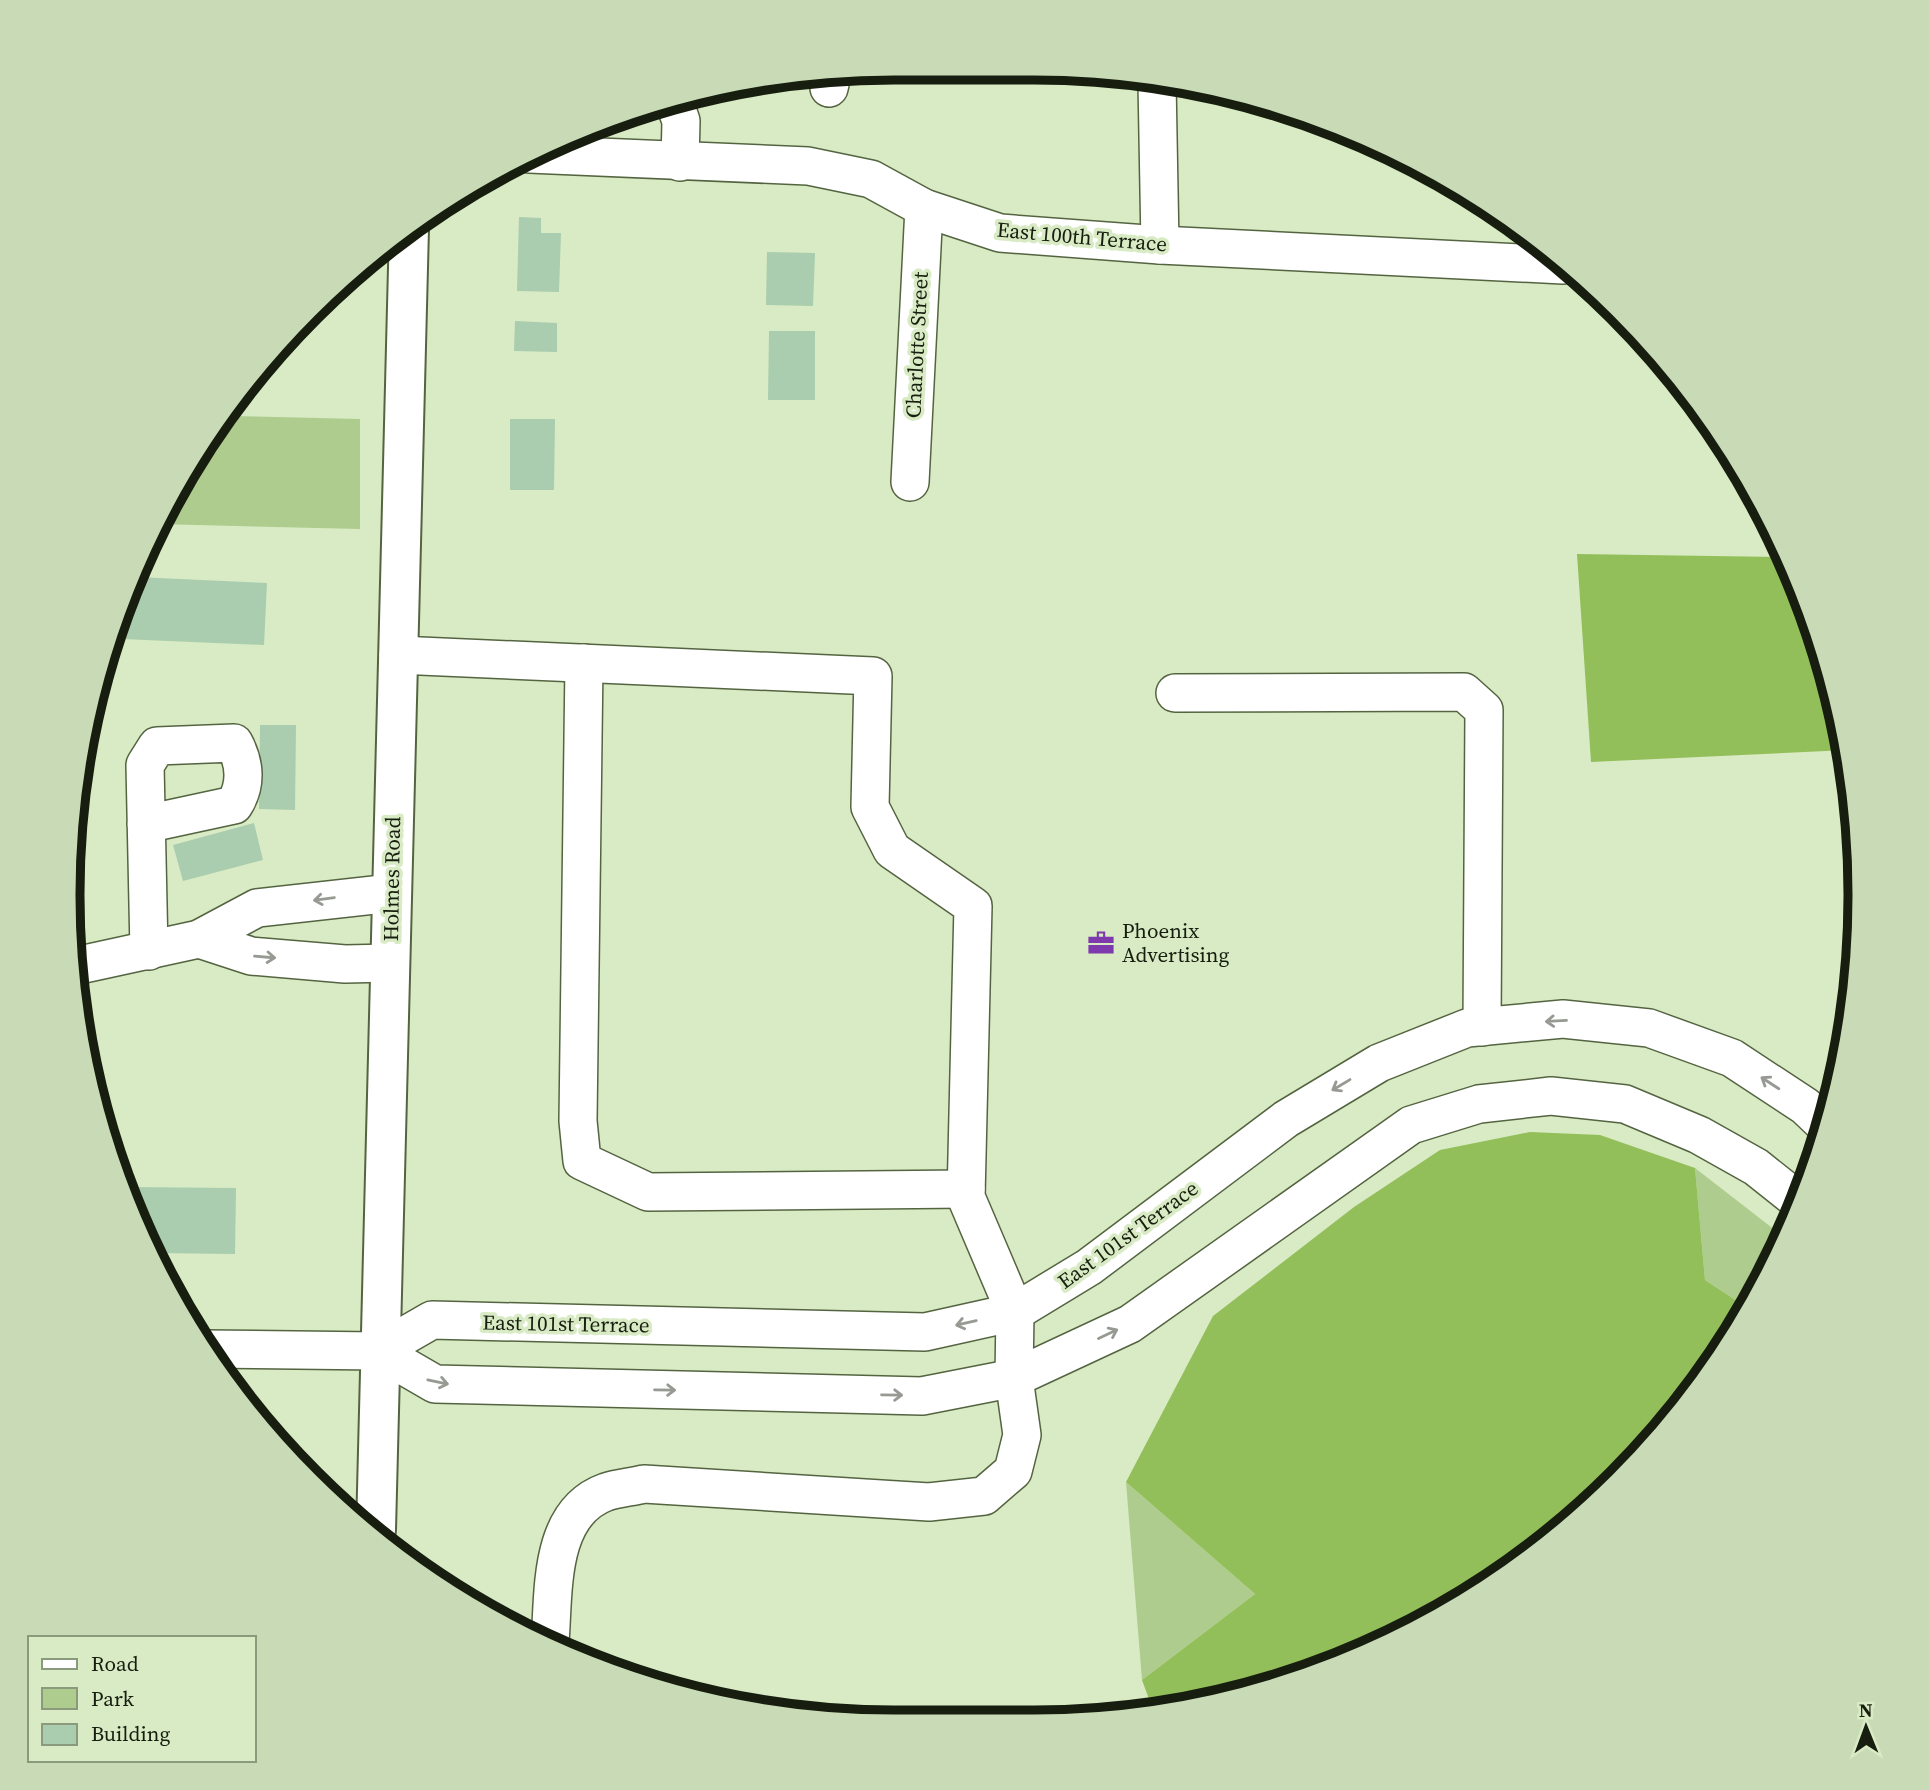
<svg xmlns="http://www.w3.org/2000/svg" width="1929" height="1790" viewBox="0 0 1929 1790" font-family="'Source Serif 4',serif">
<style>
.green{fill:#aecc8d}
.forest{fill:#93bf5a}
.building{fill:#a9cdae}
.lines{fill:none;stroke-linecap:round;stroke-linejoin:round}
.minor-casing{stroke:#546441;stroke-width:40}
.major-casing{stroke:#546441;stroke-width:42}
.minor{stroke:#fff;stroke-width:37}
.major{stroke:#fff;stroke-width:38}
.oneway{stroke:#979a93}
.labels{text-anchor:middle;stroke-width:7;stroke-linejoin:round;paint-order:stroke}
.street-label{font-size:21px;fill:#171e0f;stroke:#d8ebc4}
.poi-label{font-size:21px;fill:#171e0f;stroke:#d8ebc4;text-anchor:start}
.rim{fill:none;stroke:#171e0f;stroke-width:9}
</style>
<rect width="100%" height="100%" fill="#d8ebc4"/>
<g class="green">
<path d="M230,416l130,3v110l-203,-5z"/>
<path d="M1695,1168l89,69 -38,70 -41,-27z"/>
<path d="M1126,1482l129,112 -113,86z"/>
</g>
<g class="forest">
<path d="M1577,554l209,3 12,22 47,155 2,16 -256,12z"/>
<path d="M1530,1132l70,3 95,33 10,112 41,27 -25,48 -103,125 -125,103 -143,76 -155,47 -42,4 -11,-30 113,-86 -129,-112 87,-166 141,-109 86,-57z"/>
</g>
<g class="building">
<path d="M519,217l22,1v15h20l-2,59 -42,-1z"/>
<path d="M767,252l48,1 -2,53 -47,-1z"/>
<path d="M515,321l42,2v29l-43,-1z"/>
<path d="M769,331h46v69h-47z"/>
<path d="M510,419h45l-1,71h-44z"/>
<path d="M136,577l131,6 -3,62 -142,-6v10l-13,-1z"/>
<path d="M260,725h36l-1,85 -36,-1z"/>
<path d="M254,823l9,37 -80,21 -10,-36z"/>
<path d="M124,1187l112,1 -1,66 -82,-1 -22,-42z"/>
</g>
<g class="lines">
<g class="minor-casing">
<g id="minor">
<path d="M1157,82l3,163"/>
<path d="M829,88l3,-13"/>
<path d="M675,104l6,17 -1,41"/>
<path d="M529,154l279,12 63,13 53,29 76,25 160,12 403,20"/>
<path d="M910,482l14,-274"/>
<path d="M398,655l475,21 -3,131 22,43 81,56 -7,291 49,115 -1,66 8,57 -9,36 -29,25 -55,6 -285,-18c-12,3 -26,4 -38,8 -58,21 -52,100 -56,150"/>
<path d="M584,663l-6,458 4,40 66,31 318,-3"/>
<path d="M1175,693l289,-1 20,18 -2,317"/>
<path d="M146,824l88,-19c13,-20 11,-42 0,-62l-77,3 -12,19 4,186"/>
<path d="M199,939l52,17 94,8 45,-1"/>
<path d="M75,966l124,-27 58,-31 135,-15"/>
<path d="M205,1349l173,2 57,33 487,12 92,-18 116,-54 281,-199 68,-21 72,-8 74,8 74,31 57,32 44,35"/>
<path d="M378,1351l54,-31 493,12 90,-20 74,-45 197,-148 93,-56 88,-35 96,-9 86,9 83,30 73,48 19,18"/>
</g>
</g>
<g class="major-casing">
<path id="major" d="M376,1530l33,-1302"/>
</g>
<use href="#minor" class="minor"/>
<use href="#major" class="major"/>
</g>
<defs><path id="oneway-shaft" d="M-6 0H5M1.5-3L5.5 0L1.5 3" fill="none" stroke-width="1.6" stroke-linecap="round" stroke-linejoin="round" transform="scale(1.75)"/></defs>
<g class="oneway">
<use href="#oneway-shaft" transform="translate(324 899) rotate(172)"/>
<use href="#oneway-shaft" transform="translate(265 957) rotate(5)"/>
<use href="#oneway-shaft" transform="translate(1556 1021) rotate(177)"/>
<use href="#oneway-shaft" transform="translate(1770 1083) rotate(-147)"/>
<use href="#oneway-shaft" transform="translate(1341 1085) rotate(149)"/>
<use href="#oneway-shaft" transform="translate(966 1323) rotate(167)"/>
<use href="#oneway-shaft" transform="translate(1108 1334) rotate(-25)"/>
<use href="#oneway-shaft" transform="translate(438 1382) rotate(12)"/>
<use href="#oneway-shaft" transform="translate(665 1390) rotate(1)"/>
<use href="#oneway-shaft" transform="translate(892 1395) rotate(1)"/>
</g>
<defs>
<g id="office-bare" transform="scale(2.1)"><path d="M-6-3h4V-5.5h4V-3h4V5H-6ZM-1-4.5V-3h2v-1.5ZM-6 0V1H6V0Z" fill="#7e39ac" stroke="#d8ebc4" stroke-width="2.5" paint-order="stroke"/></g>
</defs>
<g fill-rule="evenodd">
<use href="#office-bare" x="1101" y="943"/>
</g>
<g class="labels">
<g class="street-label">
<text transform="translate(1082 237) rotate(5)" y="7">East 100th Terrace</text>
<text transform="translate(917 345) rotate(-87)" y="7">Charlotte Street</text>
<text transform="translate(392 879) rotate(-89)" y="7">Holmes Road</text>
<text transform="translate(1128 1235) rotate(-36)" y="7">East 101st Terrace</text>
<text transform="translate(566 1324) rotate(1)" y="7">East 101st Terrace</text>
</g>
<g class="poi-label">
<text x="1122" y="938">Phoenix<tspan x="1122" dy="24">Advertising</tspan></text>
</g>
</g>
<path d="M0 0H1929V1790H0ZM894 80H1034A814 814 0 0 1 1848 894V896A814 814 0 0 1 1034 1710H894A814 814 0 0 1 80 896V894A814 814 0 0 1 894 80Z" fill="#c9dbb6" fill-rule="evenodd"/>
<path class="rim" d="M894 80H1034A814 814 0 0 1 1848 894V896A814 814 0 0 1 1034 1710H894A814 814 0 0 1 80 896V894A814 814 0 0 1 894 80Z"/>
<rect x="28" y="1636" width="228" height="126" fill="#d8ebc4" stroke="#8b997c" stroke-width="2"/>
<rect x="42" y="1659" width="35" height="10" fill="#ffffff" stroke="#8b997c" stroke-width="2"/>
<text x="91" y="1671" font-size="21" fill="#171e0f">Road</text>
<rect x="42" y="1688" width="35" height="21" fill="#aecc8d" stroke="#8b997c" stroke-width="2"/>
<text x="91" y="1706" font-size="21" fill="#171e0f">Park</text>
<rect x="42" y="1724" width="35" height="21" fill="#a9cdae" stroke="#8b997c" stroke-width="2"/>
<text x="91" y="1741" font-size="21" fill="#171e0f">Building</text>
<g transform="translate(1866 1727) rotate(359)" stroke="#d8ebc4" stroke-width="5" paint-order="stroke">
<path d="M0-5L12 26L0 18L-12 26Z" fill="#171e0f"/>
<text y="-10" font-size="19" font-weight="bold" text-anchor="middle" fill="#171e0f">N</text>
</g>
</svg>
